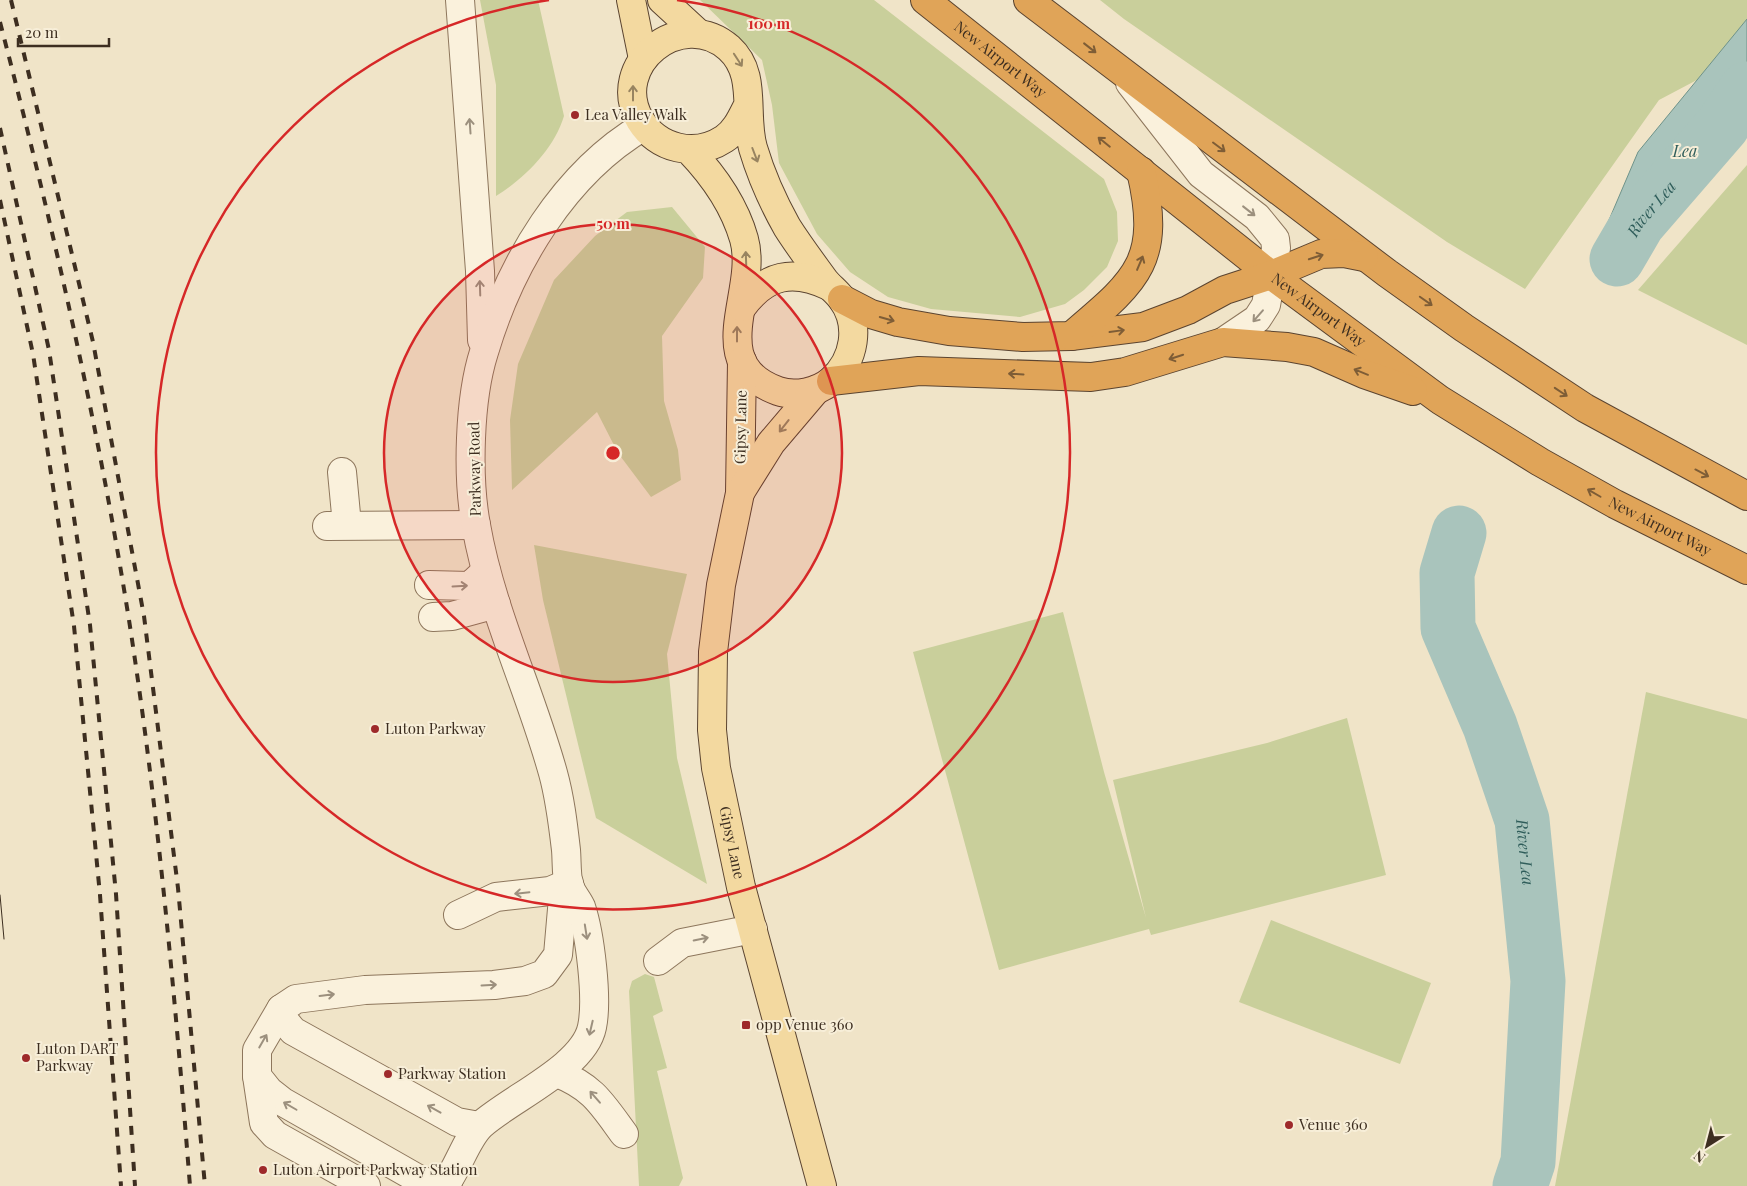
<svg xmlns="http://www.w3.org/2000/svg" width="1747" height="1186" viewBox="0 0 1747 1186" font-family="'Playfair Display',serif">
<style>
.green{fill:#c9cf9b}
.water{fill:#a9c4bc;stroke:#6f938a}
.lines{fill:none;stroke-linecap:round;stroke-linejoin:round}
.river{stroke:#a9c4bc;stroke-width:55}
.minor-casing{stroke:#8d765c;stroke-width:30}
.major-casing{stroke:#5b4430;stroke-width:30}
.highway-casing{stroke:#5b4430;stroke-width:30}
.minor{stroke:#faf1dc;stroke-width:28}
.major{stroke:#f3d9a0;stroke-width:28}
.highway{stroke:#e0a458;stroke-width:28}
.tram{stroke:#3d2e20;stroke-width:1}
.rail{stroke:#3d2e20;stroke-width:4;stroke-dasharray:9 9;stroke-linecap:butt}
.oneway{stroke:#7e5d36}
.oneway2{stroke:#988460}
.oneway3{stroke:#9c907e}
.ring{fill:none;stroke:#d62828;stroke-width:2.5}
.poi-dot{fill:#9e2a2b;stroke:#f7eed8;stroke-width:2}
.labels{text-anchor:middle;stroke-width:4;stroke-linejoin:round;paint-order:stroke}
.street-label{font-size:15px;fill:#3d2e20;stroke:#f7eed8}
.poi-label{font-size:15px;fill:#3d2e20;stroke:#f7eed8;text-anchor:start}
.water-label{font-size:16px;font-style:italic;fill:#2f5d5a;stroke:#f7eed8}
.centre{fill:#d62828;stroke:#f7eed8;stroke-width:2.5}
.ring-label{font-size:15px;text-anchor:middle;font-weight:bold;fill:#d62828;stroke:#f7eed8;stroke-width:4;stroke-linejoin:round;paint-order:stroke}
</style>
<rect width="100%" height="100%" fill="#f0e4c8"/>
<g class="green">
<path d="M480,0h58l26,116c-10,33 -39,62 -68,80v-111z"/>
<path d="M700,0h174l230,179 13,33 1,29 -11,26 -23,23 -19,14 -45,13 -89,-8 -43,-12 -38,-25 -33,-38 -38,-71 -7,-58 -10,-45z"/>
<path d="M1100,0h647v24l-35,48 -53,28 -134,189 -78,-47 -323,-223z"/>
<path d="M1747,165v180l-109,-55z"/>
<path d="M672,207l33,40 -2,31 -41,58 2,65 14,49 3,30 -30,17 -33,-44 -21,-41 -85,78 -2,-70 8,-56 36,-84 41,-44 32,-24z"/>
<path d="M534,545l153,29 -20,80 10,104 30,126 -111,-66 -53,-218z"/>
<path d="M1063,612l41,160 42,146 -33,-138 154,-37 80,-25 39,157 -235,60 -2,-6 -150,41 -86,-318z"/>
<path d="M1646,692l101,27v467h-192z"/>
<path d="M1271,920l160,63 -31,81 -161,-62z"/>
<path d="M645,974l9,3 9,34 -10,5 14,52 -10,3 26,107 -4,8h-40l-10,-195 3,-10z"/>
</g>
<path class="water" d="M1747,19v109l-37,51 -70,74 -37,-19 35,-82z"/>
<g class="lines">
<g class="river">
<path id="s1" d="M1617,259l21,-36 84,-97 25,-37"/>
<path id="s2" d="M1459,533l-12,40 1,55 42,98 32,94 16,161 -10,181 -8,24"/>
</g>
<g class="minor-casing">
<g id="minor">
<path d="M460,0l20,271 2,69"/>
<path d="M1130,83l71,91 56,43 18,22 1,9 -10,57 -9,14 -34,23"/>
<path d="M342,472l5,53"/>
<path d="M327,526l149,-1"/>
<path d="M429,585l41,1 16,-15"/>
<path d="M433,617l19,-1 44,-12"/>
<path d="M458,915l38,-18 54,-6 19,-8"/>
<path d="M658,961l24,-18 71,-14"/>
<path d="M281,1009l2,10 10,12 164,91 22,4"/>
<path d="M557,1073c36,14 45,31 67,61"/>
<path d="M257,1076l12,15 14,11 137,78 16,5 13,-6"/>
<path d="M366,1186l-91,-51 -11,-12 -7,-47v-26l24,-41 15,-10 69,-9 129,-5 31,-4 19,-7 14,-19 4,-46 8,-22"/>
<path d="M444,1186c14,-17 22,-47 37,-61 30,-27 103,-58 111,-98 6,-28 -2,-93 -11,-120 -3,-7 -9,-13 -12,-21 -3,-11 -2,-25 -3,-36 -3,-26 -6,-52 -13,-77 -23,-83 -62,-162 -77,-248 -9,-48 -7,-126 8,-173 26,-88 80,-179 160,-226"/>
</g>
</g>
<g class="major-casing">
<g id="major">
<path d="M631,0l12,59"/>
<path d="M662,0l37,34"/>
<path d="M689,150c25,26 45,54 55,89 15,53 -42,125 34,152 17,6 40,1 53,-10 24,-21 30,-56 11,-82 -5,-7 -12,-12 -17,-18 -13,-18 -26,-35 -38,-54 -14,-25 -26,-52 -34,-79 -10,-34 5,-74 -24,-100 -48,-42 -121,17 -89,72 18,29 55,38 84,19 11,-7 17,-20 23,-32"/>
<path d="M742,307c24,-33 51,-38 87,-21"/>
<path id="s3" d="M742,361l-2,132 -19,92 -8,67 -1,78 4,38 25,119 81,299"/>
<path d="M741,491l30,-48 45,-53"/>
</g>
</g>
<g class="highway-casing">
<g id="highway">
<path id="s4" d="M925,0l346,275 169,125 100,62 75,42 132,66"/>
<path d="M1028,0l359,273 77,55 121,80 162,88"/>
<path d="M842,299l29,15 27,8 51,9 74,6 48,-1 72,-9 45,-17 37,-20 46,-15 50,-21 23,-1 20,4"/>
<path d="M1071,336c66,-56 91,-74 70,-165"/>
<path d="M831,381l88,-10 172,6 34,-5 98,-30 64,5 27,5 50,22 49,17"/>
</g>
</g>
<use href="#minor" class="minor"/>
<use href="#major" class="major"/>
<use href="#highway" class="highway"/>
<path class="tram" d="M0,895l4,44"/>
<g class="rail">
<path d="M11,0l82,342 51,274 34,272 27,298"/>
<path d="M0,22c51,197 97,396 129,598 29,187 46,377 61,566"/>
<path d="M0,128l49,222 41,275 26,269 19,292"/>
<path d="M0,200l33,154 41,272 26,269 21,291"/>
</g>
</g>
<defs><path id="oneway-shaft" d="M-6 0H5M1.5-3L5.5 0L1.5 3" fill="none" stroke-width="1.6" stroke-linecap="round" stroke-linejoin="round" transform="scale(1.25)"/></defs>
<g class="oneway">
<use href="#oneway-shaft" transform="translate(1090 48) rotate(38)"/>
<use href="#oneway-shaft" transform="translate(1104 142) rotate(-141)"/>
<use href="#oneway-shaft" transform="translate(1219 147) rotate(37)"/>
<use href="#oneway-shaft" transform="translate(1316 257) rotate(-18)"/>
<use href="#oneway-shaft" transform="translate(1140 263) rotate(-67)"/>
<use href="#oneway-shaft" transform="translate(1426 301) rotate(35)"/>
<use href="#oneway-shaft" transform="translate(887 319) rotate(16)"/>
<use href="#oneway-shaft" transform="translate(1117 331) rotate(-8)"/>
<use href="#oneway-shaft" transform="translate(1176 357) rotate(162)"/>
<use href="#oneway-shaft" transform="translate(1361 372) rotate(-158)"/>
<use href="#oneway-shaft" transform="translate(1016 374) rotate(-177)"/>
<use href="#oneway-shaft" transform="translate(1561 392) rotate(34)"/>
<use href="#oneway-shaft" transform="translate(1702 473) rotate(28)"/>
<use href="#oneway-shaft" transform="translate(1594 493) rotate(-150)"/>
</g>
<g class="oneway2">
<use href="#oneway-shaft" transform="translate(738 60) rotate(57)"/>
<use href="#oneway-shaft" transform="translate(633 93) rotate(-90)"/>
<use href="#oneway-shaft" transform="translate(755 155) rotate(69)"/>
<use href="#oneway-shaft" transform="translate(746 259) rotate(-92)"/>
<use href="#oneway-shaft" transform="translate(737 334) rotate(-90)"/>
<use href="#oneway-shaft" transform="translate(784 426) rotate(128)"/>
</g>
<g class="oneway3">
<use href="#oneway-shaft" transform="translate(470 126) rotate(-94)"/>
<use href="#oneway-shaft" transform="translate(1249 211) rotate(38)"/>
<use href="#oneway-shaft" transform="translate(480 288) rotate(-92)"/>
<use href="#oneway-shaft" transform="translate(1258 316) rotate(131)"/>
<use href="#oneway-shaft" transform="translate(460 586) rotate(-3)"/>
<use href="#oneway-shaft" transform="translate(522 893) rotate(174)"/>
<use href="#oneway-shaft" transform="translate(586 932) rotate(81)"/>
<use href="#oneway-shaft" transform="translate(701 939) rotate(-12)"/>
<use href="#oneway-shaft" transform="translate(489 985) rotate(-3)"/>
<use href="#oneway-shaft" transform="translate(327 995) rotate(-7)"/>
<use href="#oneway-shaft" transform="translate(591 1028) rotate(103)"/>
<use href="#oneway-shaft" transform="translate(263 1041) rotate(-60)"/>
<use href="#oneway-shaft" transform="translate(595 1097) rotate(-131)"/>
<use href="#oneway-shaft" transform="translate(290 1106) rotate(-150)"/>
<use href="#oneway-shaft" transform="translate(434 1109) rotate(-151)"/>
</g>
<circle cx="613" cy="453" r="229" fill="#d62828" fill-opacity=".12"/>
<g class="ring">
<circle cx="613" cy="453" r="229"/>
<path d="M677 0A457 457 0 1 1 549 0"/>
</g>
<g class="poi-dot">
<circle cx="575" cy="115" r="5"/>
<circle cx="375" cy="729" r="5"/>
<rect x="741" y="1020" width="10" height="10" rx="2.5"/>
<circle cx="26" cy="1058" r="5"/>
<circle cx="388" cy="1074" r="5"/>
<circle cx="1289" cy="1125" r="5"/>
<circle cx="263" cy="1170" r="5"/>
</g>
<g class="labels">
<g class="street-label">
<text dy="5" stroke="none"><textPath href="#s4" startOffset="96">New Airport Way</textPath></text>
<text dy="5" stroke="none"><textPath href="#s4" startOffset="501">New Airport Way</textPath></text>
<text transform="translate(741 427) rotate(-89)" y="5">Gipsy Lane</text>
<text transform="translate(475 469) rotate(-91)" y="5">Parkway Road</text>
<text dy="5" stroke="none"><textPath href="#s4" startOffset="906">New Airport Way</textPath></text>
<text dy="5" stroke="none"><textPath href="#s3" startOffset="486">Gipsy Lane</textPath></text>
</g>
<g class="poi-label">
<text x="585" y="120">Lea Valley Walk</text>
<text x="385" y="734">Luton Parkway</text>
<text x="756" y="1030">opp Venue 360</text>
<text x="36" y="1054">Luton DART<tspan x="36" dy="17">Parkway</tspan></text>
<text x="398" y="1079">Parkway Station</text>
<text x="1299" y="1130">Venue 360</text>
<text x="273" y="1175">Luton Airport Parkway Station</text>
</g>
<g class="water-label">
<text x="1685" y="157">Lea</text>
<text dy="6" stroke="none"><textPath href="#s1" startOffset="61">River Lea</textPath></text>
<text dy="6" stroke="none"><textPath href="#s2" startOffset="335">River Lea</textPath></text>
</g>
</g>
<circle cx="613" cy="453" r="8" class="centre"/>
<g class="ring-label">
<text x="769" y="29">100 m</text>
<text x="613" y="229">50 m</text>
</g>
<g transform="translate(1707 1146) rotate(216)" stroke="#f7eed8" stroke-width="4" paint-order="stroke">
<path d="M0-4L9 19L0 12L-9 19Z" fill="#3d2e20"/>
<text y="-8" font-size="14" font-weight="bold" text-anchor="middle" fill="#3d2e20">N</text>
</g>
<path d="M18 38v8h91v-8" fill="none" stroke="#3d2e20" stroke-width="2.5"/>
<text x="25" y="38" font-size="15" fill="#3d2e20" stroke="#f7eed8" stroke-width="4" paint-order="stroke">20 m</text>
</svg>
